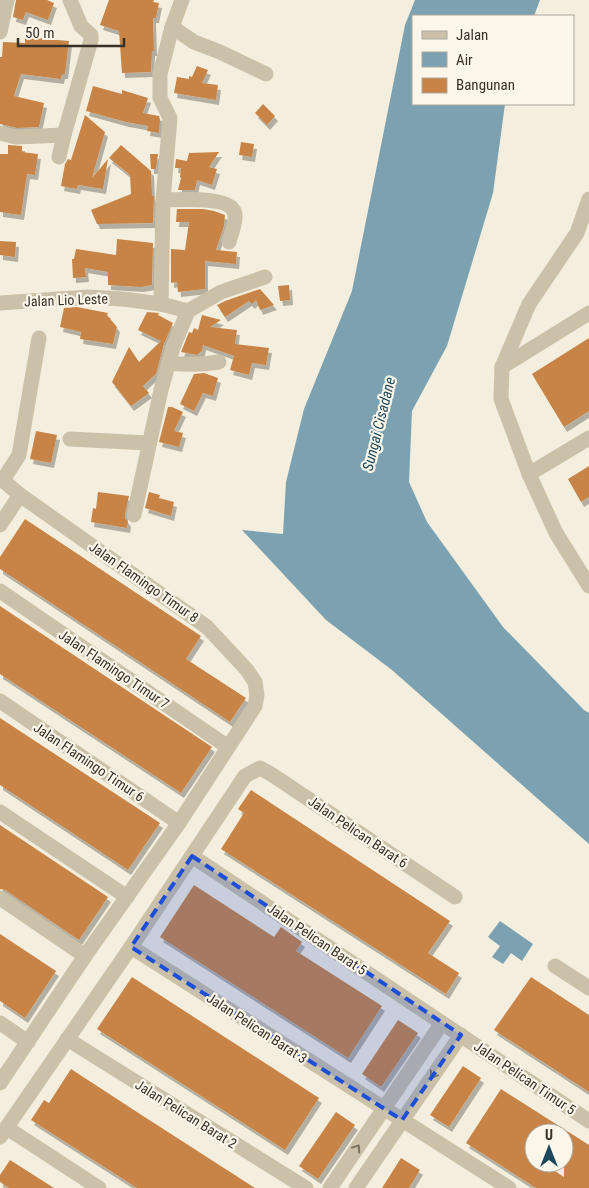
<svg xmlns="http://www.w3.org/2000/svg" width="589" height="1188" viewBox="0 0 589 1188" font-family="'Roboto Condensed',sans-serif">
<style>
.water{fill:#7ca2b1}
.building{fill:#c88446;fill-rule:evenodd;filter:url(#shadow)}
.lines{fill:none;stroke-linecap:round;stroke-linejoin:round}
.minor{stroke:#cbc1a9;stroke-width:15}
.oneway{stroke:#7a7263}
.marked{fill:#1d4ed8;fill-opacity:0.2;stroke:#1d4ed8;stroke-width:4;stroke-dasharray:10 6;stroke-linejoin:round}
.labels{text-anchor:middle;stroke-width:4.5;stroke-linejoin:round;paint-order:stroke}
.street-label{font-size:14px;fill:#383129;stroke:#faf6ea}
.water-label{font-size:15px;font-style:italic;fill:#1d485b;stroke:#faf6ea}
</style>
<defs>
<filter id="shadow"><feDropShadow dx="3" dy="5" stdDeviation="0" flood-color="#0004"/></filter>
</defs>
<rect width="100%" height="100%" fill="#f3eedd"/>
<g class="water">
<path d="M415,0h125l-6,16h-121v88h92l-12,89 -46,153 -35,65 -3,71 18,40 76,105 81,83 5,3v131l-197,-174 -66,-50 -84,-90 41,4 3,-52 18,-73 48,-118 53,-266z"/>
<path d="M500,921l33,23 -11,17 -11,-8 -8,11 -11,-7 8,-11 -12,-9z"/>
</g>
<g class="building">
<path d="M16,0h31l7,3 -6,17 -22,-8 -3,8 -10,-3z"/>
<path d="M109,0h45l-1,2 6,1 -3,15h-3l1,33h-2l-1,21 -29,1 -3,-42 -19,-6z"/>
<path d="M25,37l44,4 -4,33h-3l-1,5 -40,-5 -7,22 30,7 -5,24 -22,1 -17,-4v-67h2l1,-15 22,1z"/>
<path d="M197,66l11,4 -6,13 16,2 -2,15 -42,-7 3,-16 12,2v-3l3,1z"/>
<path d="M93,86l29,8v-4l26,8 -5,15 16,3 1,4 -1,13 -12,-2 1,-5 -22,-4 -40,-11z"/>
<path d="M263,104l12,12 -8,9 -12,-12z"/>
<path d="M85,115l20,17 -13,46 16,-19 -5,30 -25,-4 -1,4 -16,-3 4,-22 3,-5 3,1z"/>
<path d="M241,142l13,2 -2,13 -13,-2z"/>
<path d="M8,145l14,1v6l16,2 -3,21 -8,-1 -6,41 -21,-3v-58h8z"/>
<path d="M121,145l30,26 1,25h2l-1,27 -56,1 -6,-14 40,-16 -1,-19 -21,-17z"/>
<path d="M219,152l-10,15 8,2 -5,16 -15,-5 -2,10h-17l3,-12 -1,-1 1,-9h-6l1,-9 11,2 2,-8z"/>
<path d="M150,154h8l-2,15h-5z"/>
<path d="M177,209h26l11,2 11,4 -1,11 -8,24 21,2 -1,12 -31,-3v28l-27,3 -1,-10 -6,1v-34l14,1 4,-28h-13z"/>
<path d="M117,239l36,4 -1,42 -11,2 -33,-2v-13l-23,-4 1,9 -13,1 -1,-19h2l2,-10 40,6z"/>
<path d="M0,241l16,1 -1,15 -15,-2z"/>
<path d="M289,285l1,15 -10,1 -2,-15z"/>
<path d="M260,289l14,16 -14,5 -4,-10 -4,4 -3,-3 -24,16 -8,-12 8,-4z"/>
<path d="M77,307l31,6 -1,2 10,12 -4,17 -33,-5 1,-7 -21,-5 4,-19z"/>
<path d="M147,312l12,1 -1,2 15,8 -9,21 -8,30 -13,12 6,7 -18,13 -19,-24 17,-35 10,15 22,-21 -23,-11z"/>
<path d="M202,315l19,5 -11,7 27,3 -2,14 34,4 -3,17 -14,-2 -3,12 -19,-5 4,-14 -31,-11 -1,6 -5,4 -16,-3 8,-20 3,1 2,-5 4,2z"/>
<path d="M589,338v73l-25,16 -32,-53z"/>
<path d="M204,373l14,5 -5,18 -10,-3 -9,18 -14,-7 14,-30z"/>
<path d="M168,407h4l11,5 -9,19 9,2 -4,14 -20,-5z"/>
<path d="M36,431l21,4 -6,28 -21,-4z"/>
<path d="M589,466v31l-8,5 -13,-23z"/>
<path d="M98,492l31,4 -4,18v4l3,4 -1,6 -36,-6 2,-14 3,1z"/>
<path d="M149,492l11,3 -1,3 15,4 -3,14 -26,-8z"/>
<path d="M25,519l176,117 -15,23 60,39 -16,24 -230,-153v-12z"/>
<path d="M0,606l212,141 -31,46 -181,-119z"/>
<path d="M0,718l160,105 -32,47 -128,-85z"/>
<path d="M251,790l199,131 -22,32 31,20 -13,21 -225,-145 23,-36 -6,-4z"/>
<path d="M0,825l108,72 -29,43 -74,-50 -5,-1z"/>
<path d="M194,885l80,52 7,-10 21,15 -6,9 86,55 -34,52 -188,-121z"/>
<path d="M0,934l56,37 -31,47 -25,-17z"/>
<path d="M132,977l187,121 -34,52 -188,-121z"/>
<path d="M531,977l58,38v77l-95,-62z"/>
<path d="M398,1020l20,13 -37,54 -19,-13z"/>
<path d="M463,1066l18,12 -32,49 -19,-12z"/>
<path d="M71,1069l69,45 115,74h-118l-106,-68 13,-20 5,3z"/>
<path d="M501,1089l88,56v43h-53l-70,-45zM534,1133h30v44l-21,-14h-9z"/>
<path d="M336,1112l19,13 -37,54 -19,-13z"/>
<path d="M401,1158l19,12 -11,18h-27z"/>
<path d="M10,1160l44,28h-45l-9,-6v-7z"/>
</g>
<g class="lines">
<g class="minor">
<path d="M172,27l22,15 26,10 46,22"/>
<path d="M0,32l7,-32"/>
<path d="M0,133l16,4 48,-2"/>
<path d="M59,157l5,-22 27,-95v-5l-10,-9 -11,-26"/>
<path d="M589,199l-12,34 -48,71 -27,63 -1,32 28,75 27,59 33,53"/>
<path d="M163,200c15,0 71,-5 72,15 1,8 -4,19 -6,27"/>
<path d="M0,303l88,-6 35,2 38,5"/>
<path d="M188,311l33,-19 44,-15"/>
<path d="M169,363c18,2 33,2 50,-1"/>
<path d="M502,367l87,-54"/>
<path d="M70,439l78,4"/>
<path d="M529,474l60,-36"/>
<path d="M0,478l20,17 187,132 40,43 8,12 2,13 -2,11 -76,117 -94,133 -85,127"/>
<path d="M3,480l16,-25 20,-117"/>
<path d="M134,515l27,-125 12,-43 15,-36 -27,-7 2,-104 7,-82 -10,-20v-24l12,-47 10,-27"/>
<path d="M0,525l20,-30"/>
<path d="M0,591l228,156"/>
<path d="M0,701l179,122"/>
<path d="M0,812l127,85"/>
<path d="M192,856l397,265"/>
<path d="M0,898l85,58"/>
<path d="M131,947l378,241"/>
<path d="M555,966l34,22"/>
<path d="M0,1023l28,19"/>
<path d="M67,1039l239,149"/>
<path d="M7,1128l92,60"/>
<path d="M0,1137l131,-190 114,-171 15,-8 11,6 184,123"/>
<path d="M330,1188l112,-165"/>
<path d="M356,1188l105,-153"/>
</g>
</g>
<defs><path id="oneway-chevron" d="M-2-3.5L2.5 0L-2 3.5" fill="none" stroke-width="1.6" stroke-linecap="round" stroke-linejoin="round" transform="scale(1.25)"/></defs>
<g class="oneway">
<use href="#oneway-chevron" transform="translate(433 1075) rotate(124)"/>
<use href="#oneway-chevron" transform="translate(357 1148) rotate(-56)"/>
</g>
<path class="marked" d="M192,856l269,179 -59,85 -271,-173z"/>
<g class="labels">
<g class="street-label">
<text transform="translate(66 300) rotate(-2)" y="5">Jalan Lio Leste</text>
<text transform="translate(144 582) rotate(35)" y="5">Jalan Flamingo Timur 8</text>
<text transform="translate(114 669) rotate(34)" y="5">Jalan Flamingo Timur 7</text>
<text transform="translate(89 762) rotate(34)" y="5">Jalan Flamingo Timur 6</text>
<text transform="translate(358 832) rotate(34)" y="5">Jalan Pelican Barat 6</text>
<text transform="translate(317 939) rotate(34)" y="5">Jalan Pelican Barat 5</text>
<text transform="translate(257 1028) rotate(33)" y="5">Jalan Pelican Barat 3</text>
<text transform="translate(525 1078) rotate(34)" y="5">Jalan Pelican Timur 5</text>
<text transform="translate(186 1114) rotate(32)" y="5">Jalan Pelican Barat 2</text>
</g>
<g class="water-label">
<text transform="translate(379 424) rotate(-76)" y="5">Sungai Cisadane</text>
</g>
</g>
<rect x="412" y="15" width="162" height="90" fill="#faf6ea" stroke="#aca79d"/>
<rect x="422" y="31" width="25" height="8" fill="#cbc1a9" stroke="#aca79d"/>
<text x="456" y="40" font-size="15" fill="#383129">Jalan</text>
<rect x="422" y="52" width="25" height="15" fill="#7ca2b1" stroke="#aca79d"/>
<text x="456" y="65" font-size="15" fill="#383129">Air</text>
<rect x="422" y="78" width="25" height="15" fill="#c88446" stroke="#aca79d"/>
<text x="456" y="90" font-size="15" fill="#383129">Bangunan</text>
<g transform="translate(549 1148)"><circle r="24" fill="#faf6ea" stroke="#aca79d"/>
<path d="M0-4L9 19L0 12L-9 19Z" fill="#1d485b"/>
<text y="-8" font-size="14" font-weight="bold" text-anchor="middle" fill="#383129">U</text>
</g>
<path d="M18 38v8h106v-8" fill="none" stroke="#383129" stroke-width="2.5"/>
<text x="25" y="38" font-size="15" fill="#383129" stroke="#faf6ea" stroke-width="4" paint-order="stroke">50 m</text>
</svg>
